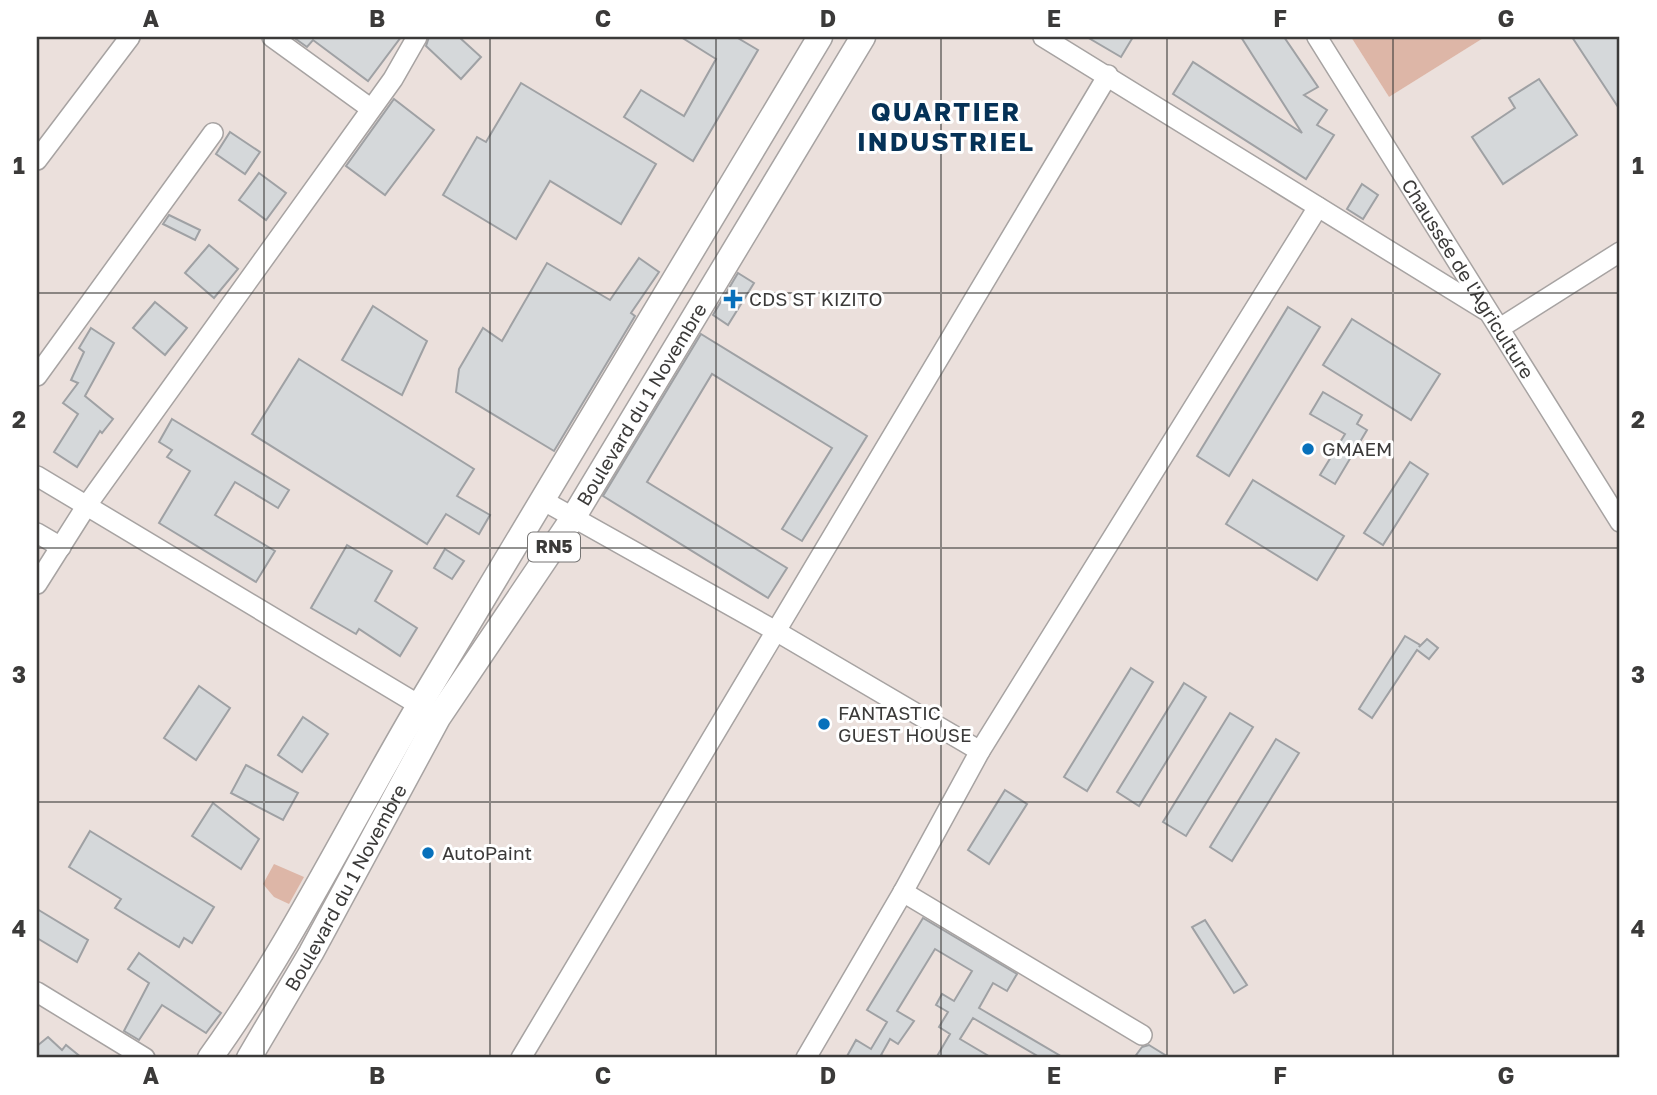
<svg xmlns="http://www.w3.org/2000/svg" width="1657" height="1095" viewBox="0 0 1657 1095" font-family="'Golos Text',sans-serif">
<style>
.built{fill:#ebe0dc}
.green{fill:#ddb6a7}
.building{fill:#d5d8da;stroke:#9fa1a4;stroke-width:2}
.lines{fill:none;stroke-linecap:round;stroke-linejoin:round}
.minor-casing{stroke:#a7a3a2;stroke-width:22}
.major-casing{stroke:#a7a3a2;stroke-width:27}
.minor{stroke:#fff;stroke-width:19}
.major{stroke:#fff;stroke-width:24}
.grid{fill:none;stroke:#3b3a39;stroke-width:2;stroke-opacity:0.55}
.poi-dot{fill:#0770bb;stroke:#fff;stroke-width:2.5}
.labels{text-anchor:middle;stroke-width:6;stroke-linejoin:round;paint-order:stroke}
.shield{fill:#fff;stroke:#767574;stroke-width:2}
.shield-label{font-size:18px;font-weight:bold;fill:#3b3a39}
.street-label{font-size:19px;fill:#3b3a39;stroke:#fff}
.poi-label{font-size:19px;fill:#3b3a39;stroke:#fff;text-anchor:start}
.district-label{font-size:26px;font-weight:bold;letter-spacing:2px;fill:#053257;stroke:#fff}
.neatline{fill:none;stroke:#3b3a39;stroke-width:2.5}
.grid-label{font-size:23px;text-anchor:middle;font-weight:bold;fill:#3b3a39}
</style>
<rect width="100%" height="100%" fill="#f3efee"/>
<path class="built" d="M37,37h1314l38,60 96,-60h135v1021h-1583z"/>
<g class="green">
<path d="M1351,37h134l-96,60z"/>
<path d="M274,864l30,13 -15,27 -15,-7 -11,-13z"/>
</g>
<g class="building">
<path d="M293,37h108l-33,44 -55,-41 -6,7z"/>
<path d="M429,37h30l22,20 -20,22 -35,-33z"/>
<path d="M681,37h55l22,13 -65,111 -69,-44 17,-27 43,26 32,-57z"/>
<path d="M1087,37h46l-12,20z"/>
<path d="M1241,37h43l34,50 -14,8 23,15 -10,15 17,10 -28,44 -133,-85 20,-32 109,71z"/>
<path d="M1572,37h48v73z"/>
<path d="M1539,79l38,56 -74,49 -31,-47 43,-29 -6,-10z"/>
<path d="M521,83l135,81 -35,60 -71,-43 -34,58 -73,-44 34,-58 9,5z"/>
<path d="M394,99l40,31 -49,65 -39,-29z"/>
<path d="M230,132l30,20 -15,22 -29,-20z"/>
<path d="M259,173l27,20 -20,27 -27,-20z"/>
<path d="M1362,184l16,11 -15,24 -16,-10z"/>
<path d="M169,215l31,15 -5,10 -32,-16z"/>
<path d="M209,245l29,24 -24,29 -29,-25z"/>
<path d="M639,258l20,14 -28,41 4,3 -81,135 -98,-59 3,-23 24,-41 19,13 45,-78 63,37z"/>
<path d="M738,273l16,10 -26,42 -15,-10z"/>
<path d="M155,302l32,26 -22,27 -32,-27z"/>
<path d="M373,306l54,35 -25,54 -60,-35z"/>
<path d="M1288,307l32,20 -91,149 -32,-20z"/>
<path d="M1352,319l88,55 -29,46 -88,-55z"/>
<path d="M91,328l23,15 -29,53 28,23 -11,14 -2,-2 -23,36 -23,-15 24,-38 -15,-11 15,-20 -7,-3 13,-28 -5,-4z"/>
<path d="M701,334l166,102 -65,105 -20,-12 50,-81 -120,-74 -65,108 140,86 -19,30 -165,-102z"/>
<path d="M299,359l175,110 -17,27 33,19 -11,19 -33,-20 -19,30 -175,-110z"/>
<path d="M1323,392l39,23 -5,9 10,6 -32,54 -15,-9 25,-41 -35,-20z"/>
<path d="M172,419l117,71 -11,18 -43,-26 -20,33 60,36 -19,31 -97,-59 31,-52 -23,-14 5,-7 -13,-8z"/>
<path d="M1410,462l18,12 -45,71 -19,-12z"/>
<path d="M1253,480l91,56 -27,44 -91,-56z"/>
<path d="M347,545l45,26 -17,30 42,27 -17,28 -41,-27 -3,5 -45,-26z"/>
<path d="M445,549l19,12 -12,18 -18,-11z"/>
<path d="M1405,636l15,9 -1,2 8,-8 11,9 -9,11 -12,-9 -45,68 -13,-9z"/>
<path d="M1131,668l22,14 -66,109 -23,-14z"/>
<path d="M1184,683l22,14 -67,109 -22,-14z"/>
<path d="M199,686l31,22 -34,52 -32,-22z"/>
<path d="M1230,713l23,14 -67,109 -23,-14z"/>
<path d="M303,717l25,17 -26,38 -24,-17z"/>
<path d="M1276,739l23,14 -67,108 -22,-14z"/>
<path d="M246,765l52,28 -15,27 -52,-27z"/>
<path d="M1005,790l22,14 -38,60 -21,-14z"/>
<path d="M213,803l46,36 -18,30 -49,-33z"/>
<path d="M90,831l124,76 -22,36 -8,-5 -5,9 -64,-39 6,-9 -52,-32z"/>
<path d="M37,909l51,31 -11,22 -40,-24z"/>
<path d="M923,918l94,56 -10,17 -14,-8 -14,25 85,50h-23l-68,-40 -13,21 32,19h-56l14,-24 -11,-7 9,-15 -12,-7 6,-11 12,7 18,-30 -37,-22 -38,62 17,10 -16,23 -8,-5 -9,16 6,3h-41l10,-18 15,9 16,-27 -20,-12z"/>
<path d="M1205,920l42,65 -13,8 -42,-66z"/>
<path d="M139,953l82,60 -15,20 -44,-28 -23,35 -15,-9 25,-48 -21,-14z"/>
<path d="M48,1037l14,13 4,-5 16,13h-45v-12z"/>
<path d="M1149,1045l21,13h-36l8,-11z"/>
</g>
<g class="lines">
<g class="minor-casing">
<g id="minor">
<path d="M272,37l98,71"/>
<path d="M1043,37l442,273"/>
<path id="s1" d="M1317,37l303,485"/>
<path d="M37,160l93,-123"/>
<path d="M1500,328l120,-76"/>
<path d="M37,376l176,-243"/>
<path d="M37,476l392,235"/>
<path d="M544,501l230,129 206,121"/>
<path d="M37,533l24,14"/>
<path d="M37,584l50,-79 306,-426 24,-42"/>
<path d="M903,892l239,143"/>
<path d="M37,992l108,66"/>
<path d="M521,1058l587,-983"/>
<path d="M806,1058l97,-166 77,-141 338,-544"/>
</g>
</g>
<g class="major-casing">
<g id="major">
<path d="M210,1058c80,-111 140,-236 210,-354 132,-223 268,-444 400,-667"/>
<path id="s2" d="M249,1058l62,-105 127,-235 135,-200 290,-481"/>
</g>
</g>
<use href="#minor" class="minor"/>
<use href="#major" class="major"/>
</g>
<path class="grid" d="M264,37v1021M490,37v1021M716,37v1021M941,37v1021M1167,37v1021M1393,37v1021M37,293h1583M37,548h1583M37,802h1583"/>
<g class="poi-dot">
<path d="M729.5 288.5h7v7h7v7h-7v7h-7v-7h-7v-7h7z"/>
<circle cx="1308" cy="449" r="7"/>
<circle cx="824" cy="724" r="7"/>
<circle cx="428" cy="853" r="7"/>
</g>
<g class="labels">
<rect class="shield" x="528" y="532.5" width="52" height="29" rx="5"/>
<g class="shield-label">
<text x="554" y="553">RN5</text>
</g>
<g class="street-label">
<text dy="7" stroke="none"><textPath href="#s1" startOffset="285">Chaussée de l'Agriculture</textPath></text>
<text dy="7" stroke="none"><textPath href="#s2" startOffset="763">Boulevard du 1 Novembre</textPath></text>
<text dy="7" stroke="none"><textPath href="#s2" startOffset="196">Boulevard du 1 Novembre</textPath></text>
</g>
<g class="poi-label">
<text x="749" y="306">CDS ST KIZITO</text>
<text x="1322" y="456">GMAEM</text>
<text x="838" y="720">FANTASTIC<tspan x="838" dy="22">GUEST HOUSE</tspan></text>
<text x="442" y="860">AutoPaint</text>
</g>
<g class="district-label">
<text x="946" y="121">QUARTIER<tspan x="946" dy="30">INDUSTRIEL</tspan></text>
</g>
</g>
<rect width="1657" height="1095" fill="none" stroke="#ffffff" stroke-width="77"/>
<rect x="38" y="38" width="1580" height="1018" class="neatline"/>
<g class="grid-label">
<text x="151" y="27">A</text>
<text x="377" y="27">B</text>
<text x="603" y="27">C</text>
<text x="828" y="27">D</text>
<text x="1054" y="27">E</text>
<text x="1280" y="27">F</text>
<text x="1506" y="27">G</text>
<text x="19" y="174">1</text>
<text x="1638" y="174">1</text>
<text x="19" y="428">2</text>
<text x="1638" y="428">2</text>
<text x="19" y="683">3</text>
<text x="1638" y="683">3</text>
<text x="19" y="937">4</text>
<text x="1638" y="937">4</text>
<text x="151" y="1084">A</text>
<text x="377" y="1084">B</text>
<text x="603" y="1084">C</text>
<text x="828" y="1084">D</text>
<text x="1054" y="1084">E</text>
<text x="1280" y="1084">F</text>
<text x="1506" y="1084">G</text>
</g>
</svg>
